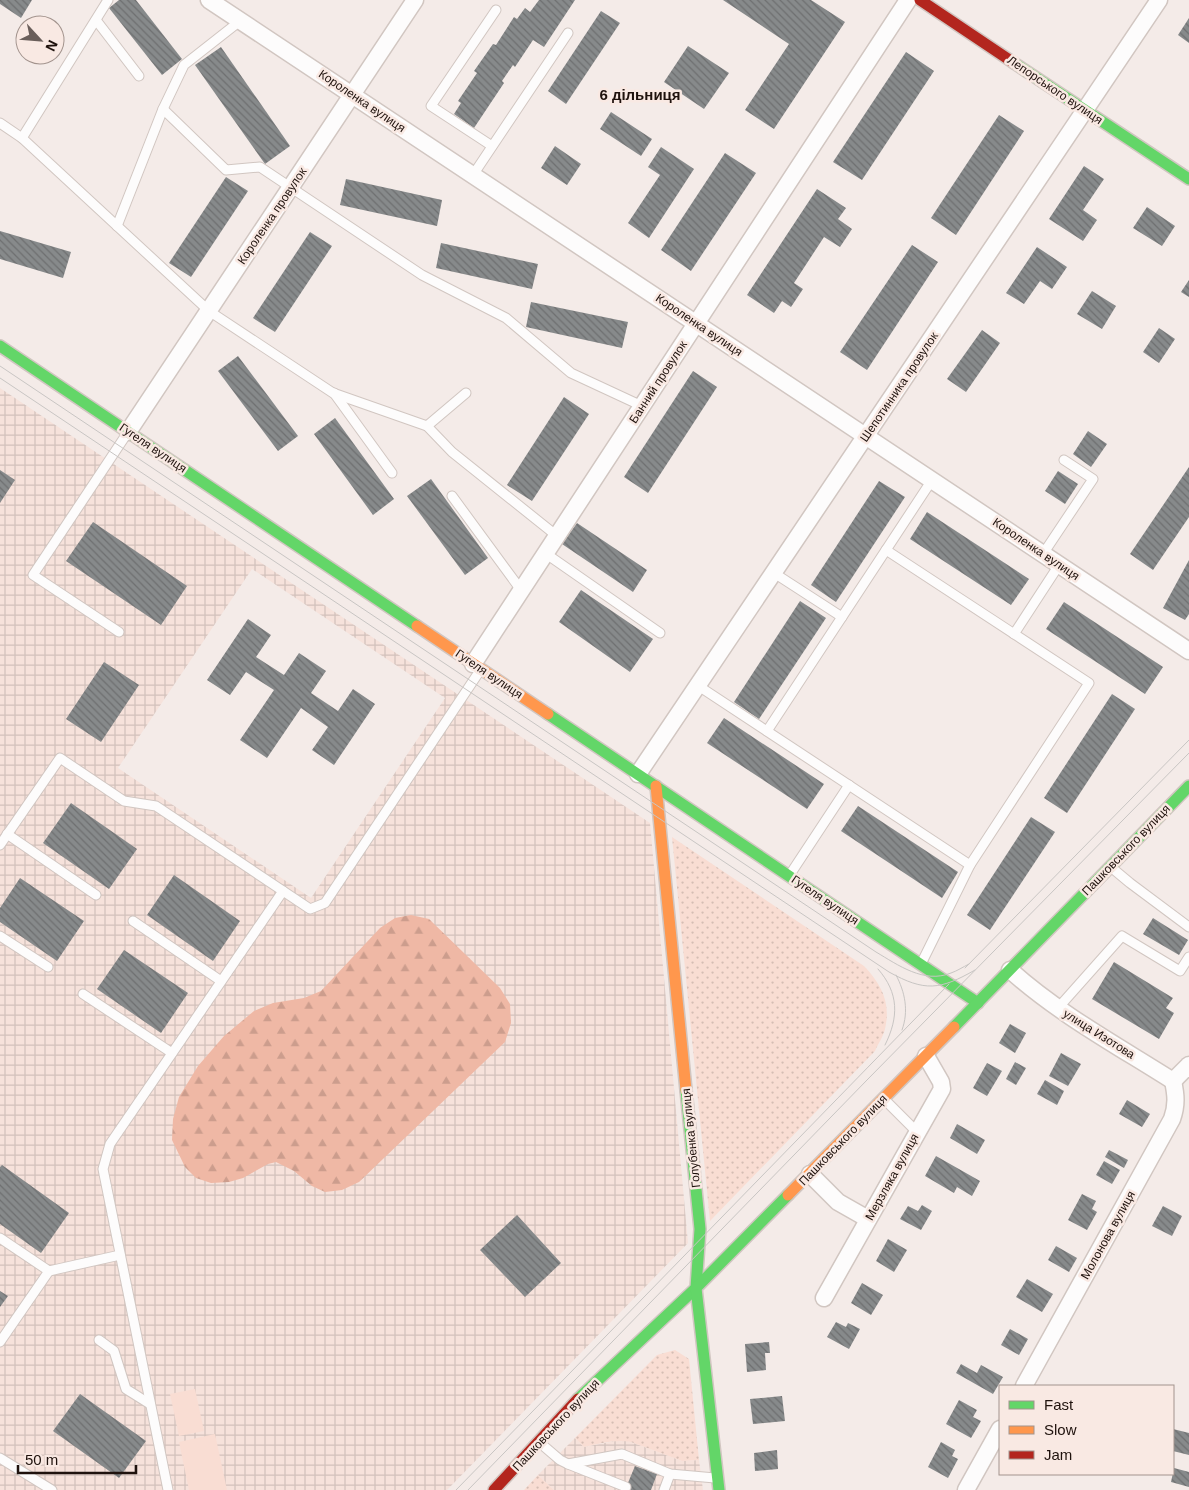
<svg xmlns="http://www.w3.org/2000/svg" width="1189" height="1490" viewBox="0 0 1189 1490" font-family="Helvetica,sans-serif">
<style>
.industrial{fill:url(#industrial-grid);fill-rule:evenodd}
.grass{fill:url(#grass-dots)}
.forest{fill:url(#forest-firs)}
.garden{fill:#f9ddd3}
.building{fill:url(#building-back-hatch)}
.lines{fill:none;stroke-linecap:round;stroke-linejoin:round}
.lane-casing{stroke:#d1c6c1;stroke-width:11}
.street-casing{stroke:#d1c6c1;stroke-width:19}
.fast-casing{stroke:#d1c6c1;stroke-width:14}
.slow-casing{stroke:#d1c6c1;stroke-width:14}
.jam-casing{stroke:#d1c6c1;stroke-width:14}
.lane{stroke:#fdfcfc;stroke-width:9}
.street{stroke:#fdfcfc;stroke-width:16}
.fast{stroke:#63d668;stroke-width:11}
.slow{stroke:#ff974d;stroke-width:11}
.jam{stroke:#b3261e;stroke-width:11}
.tram{stroke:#c8c5c3;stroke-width:1}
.labels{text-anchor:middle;stroke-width:5;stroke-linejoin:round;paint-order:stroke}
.street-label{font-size:12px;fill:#1f120d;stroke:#f9e9e3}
.quarter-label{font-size:15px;font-weight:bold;fill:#1f120d;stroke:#f9e9e3}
</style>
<defs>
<pattern id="industrial-grid" width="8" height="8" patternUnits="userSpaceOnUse" patternTransform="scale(1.25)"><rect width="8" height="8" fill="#f6e2db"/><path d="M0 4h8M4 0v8" fill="none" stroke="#d2c1bb"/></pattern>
<pattern id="grass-dots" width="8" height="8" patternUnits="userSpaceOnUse" patternTransform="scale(1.25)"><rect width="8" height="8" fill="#f9ddd3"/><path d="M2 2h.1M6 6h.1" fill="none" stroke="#d5bdb4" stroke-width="1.8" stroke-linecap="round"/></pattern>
<pattern id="forest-firs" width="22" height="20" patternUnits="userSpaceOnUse" patternTransform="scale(1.25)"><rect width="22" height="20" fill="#efb8a5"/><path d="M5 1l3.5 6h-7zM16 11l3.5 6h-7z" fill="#cc9d8d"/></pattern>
<pattern id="building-back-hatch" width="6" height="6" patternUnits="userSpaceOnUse" patternTransform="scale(1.25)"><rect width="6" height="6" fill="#878a8b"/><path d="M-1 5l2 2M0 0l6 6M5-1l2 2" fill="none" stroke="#6e6f70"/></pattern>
</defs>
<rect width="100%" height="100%" fill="#f4ebe8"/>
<g class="industrial">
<path d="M0,388l650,435 38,420 -241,247h-447zM252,569l193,129 -134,200 -193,-130z"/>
<path d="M575,1438l9,9 31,-6 8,-1 8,2 51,19 17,-1 4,30h-149l-16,-15z"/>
</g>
<g class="grass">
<path d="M672,837l192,129c18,19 27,37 21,63 -2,8 -7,15 -10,22l-165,170z"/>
<path d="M675,1350l14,9 10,101 -17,1 -51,-19c-16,-3 -31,2 -47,5l-9,-9 82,-83z"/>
<path d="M538,1475l16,15h-30z"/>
</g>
<path class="forest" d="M411,915l18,4 71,69 10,16 1,19 -6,19 -146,140 -17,8 -17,2 -13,-6 -18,-15 -18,-9 -8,2 -25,14 -14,4 -18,1 -15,-5 -11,-11 -13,-27 1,-21 6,-22 19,-31 26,-30 30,-25 19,-8 31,-5 17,-7 59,-63 15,-10z"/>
<g class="garden">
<path d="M195,1389l9,42 -25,5 -9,-42z"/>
<path d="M215,1434l12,56h-38l-10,-48z"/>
</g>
<g class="building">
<path d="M0,0h32l-11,18 -21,-14z"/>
<path d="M119,0h17l46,59 -20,16 -53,-67z"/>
<path d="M539,0h36l-31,47 -11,-7 -18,27 -2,-2 -11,16 2,2 -30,45 -20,-14 7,-11 -3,-2 19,-28 -3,-2 19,-27 3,1 18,-28 3,2 8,-11 5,4z"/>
<path d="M723,0h88l34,22 -71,107 -29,-19 44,-66z"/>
<path d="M601,11l19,12 -54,81 -18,-13z"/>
<path d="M1189,18v25l-11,-8z"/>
<path d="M688,46l41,27 -25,36 -40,-27z"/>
<path d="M221,47l69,99 -25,18 -70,-99z"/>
<path d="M906,52l28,19 -72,109 -29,-18z"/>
<path d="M611,112l41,27 -11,17 -41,-27z"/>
<path d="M999,115l25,16 -68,104 -25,-17z"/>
<path d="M555,146l26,18 -14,21 -26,-17z"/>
<path d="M661,147l33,22 -45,69 -21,-15 32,-48 -12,-8z"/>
<path d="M725,153l31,20 -65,98 -30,-21z"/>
<path d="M1084,166l20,13 -21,31 14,10 -14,21 -34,-22z"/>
<path d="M226,177l22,14 -57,86 -22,-14z"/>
<path d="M346,179l96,21 -5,26 -97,-21z"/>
<path d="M817,189l29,19 -8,11 14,10 -12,18 -16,-10 -30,46 9,6 -12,18 -9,-6 -8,12 -27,-18z"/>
<path d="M1147,207l28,19 -13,20 -29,-18z"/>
<path d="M0,231l71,21 -8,26 -63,-19z"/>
<path d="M310,232l22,14 -57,86 -22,-14z"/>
<path d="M441,243l97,21 -6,25 -96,-21z"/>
<path d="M912,245l26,17 -71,108 -27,-18z"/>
<path d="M1037,247l30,20 -15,22 -12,-8 -16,23 -18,-11z"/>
<path d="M1189,280v17l-8,-5z"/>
<path d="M1092,291l24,15 -14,23 -25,-15z"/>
<path d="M531,302l97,20 -6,26 -96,-21z"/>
<path d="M1159,328l16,11 -16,24 -16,-11z"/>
<path d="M982,330l18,13 -34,49 -19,-13z"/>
<path d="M238,356l60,80 -20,15 -60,-80z"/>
<path d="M693,371l24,16 -69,106 -24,-16z"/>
<path d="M564,397l25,17 -57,87 -25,-16z"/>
<path d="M335,418l59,81 -21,16 -59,-81z"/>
<path d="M1088,431l19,13 -16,23 -18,-13z"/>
<path d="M1189,467v50l-36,53 -23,-16z"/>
<path d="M0,470l15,10 -15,23z"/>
<path d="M1058,471l20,13 -13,20 -20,-13z"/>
<path d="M431,479l57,79 -23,17 -58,-79z"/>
<path d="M879,481l26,16 -69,105 -25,-17z"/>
<path d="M927,512l102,67 -18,26 -101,-66z"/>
<path d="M93,522l94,64 -26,39 -95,-64z"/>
<path d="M577,523l70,47 -14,22 -71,-48z"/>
<path d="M1189,560v54l-4,6 -22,-12z"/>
<path d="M581,590l72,49 -23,33 -71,-50z"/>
<path d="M800,601l26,17 -67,101 -25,-17z"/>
<path d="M1064,602l99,65 -18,27 -99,-65z"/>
<path d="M248,619l23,16 -15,22 28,18 15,-22 27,18 -15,22 27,18 15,-22 22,15 -41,61 -22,-15 16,-23 -27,-19 -34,50 -27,-18 34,-50 -28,-18 -16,23 -23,-15z"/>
<path d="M104,662l35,23 -38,57 -35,-23z"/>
<path d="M1112,694l23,15 -68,104 -23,-15z"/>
<path d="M724,718l100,66 -17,25 -100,-66z"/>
<path d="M71,803l66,46 -28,40 -66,-46z"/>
<path d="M858,806l100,66 -16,26 -101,-67z"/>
<path d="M1031,817l24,15 -65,98 -23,-15z"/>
<path d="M174,875l66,46 -27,40 -66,-46z"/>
<path d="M20,878l64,43 -27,40 -57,-39v-14z"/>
<path d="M1153,918l35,22 -9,15 -36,-21z"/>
<path d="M124,950l64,43 -27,40 -64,-44z"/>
<path d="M1114,962l59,36 -7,10 8,5 -15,26 -67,-40z"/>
<path d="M1010,1024l16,9 -11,20 -16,-10z"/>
<path d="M1061,1053l20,11 -13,22 -19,-10z"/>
<path d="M1015,1062l11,6 -10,17 -10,-6z"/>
<path d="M987,1063l15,8 -15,25 -14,-8z"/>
<path d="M1045,1080l19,11 -7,14 -20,-11z"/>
<path d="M1127,1100l23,14 -8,13 -23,-13z"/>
<path d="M957,1124l28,16 -8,14 -27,-16z"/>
<path d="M1109,1150l19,10 -4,8 -19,-11z"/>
<path d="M936,1156l44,25 -8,15 -15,-9 -3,6 -29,-17z"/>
<path d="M1104,1161l16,9 -8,14 -16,-9z"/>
<path d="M2,1165l67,48 -28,40 -41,-29v-57z"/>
<path d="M1082,1194l14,7 -4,8 5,3 -10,18 -19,-10z"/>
<path d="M922,1205l10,6 -11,19 -21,-11 8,-13 10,5z"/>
<path d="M1163,1206l19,10 -10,20 -20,-10z"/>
<path d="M517,1215l44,48 -36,34 -45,-47z"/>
<path d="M888,1239l19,11 -13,22 -18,-11z"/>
<path d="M1056,1246l21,12 -8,14 -21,-12z"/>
<path d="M1027,1279l26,15 -11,18 -26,-15z"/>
<path d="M862,1283l21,12 -12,20 -20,-12z"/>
<path d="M0,1291l8,5 -8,11z"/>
<path d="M836,1322l10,5 2,-4 12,6 -11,20 -22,-12z"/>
<path d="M1010,1329l18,10 -9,16 -18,-10z"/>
<path d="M769,1342l1,11h-5l1,17 -19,2 -2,-28z"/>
<path d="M961,1364l16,9 4,-8 22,12 -10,17 -37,-21z"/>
<path d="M80,1394l66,47 -27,37 -66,-47z"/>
<path d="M782,1396l3,25 -32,3 -3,-25z"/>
<path d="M959,1400l18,10 -4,7 8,4 -10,17 -25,-14z"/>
<path d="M1173,1429l16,4v22l-16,-4z"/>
<path d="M941,1442l14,8 -3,6 6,3 -10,19 -20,-11z"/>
<path d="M777,1450l1,19 -23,2 -1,-18z"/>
<path d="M635,1466l22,8 -6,16h-26z"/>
<path d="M1174,1468l15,4v15l-18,-5z"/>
</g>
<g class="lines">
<g class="lane-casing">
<g id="lane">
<path d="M96,20l43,56"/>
<path d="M163,109l63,61 34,-3 162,108 84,43 65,55 71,33"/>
<path d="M0,123l22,15 187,173 124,82 94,33 25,26 105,84"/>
<path d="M22,138l86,-138"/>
<path d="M492,146l-61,-40 65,-96"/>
<path d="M473,175l95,-142"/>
<path d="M117,226l46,-117 21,-44 56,-44"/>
<path d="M334,393l58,80"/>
<path d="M427,426l39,-33"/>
<path d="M452,496l69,94"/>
<path d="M886,550l203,133 -119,182 -49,99"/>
<path d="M545,553l115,80"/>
<path d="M1043,554l50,-75 -29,-19"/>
<path d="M774,573l68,44"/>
<path d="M119,632l-86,-57 95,-143"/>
<path d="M1014,634l45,-69"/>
<path d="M697,685l273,180"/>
<path d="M767,731l165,-251"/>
<path d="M7,834l89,61"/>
<path d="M0,845l60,-87 64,43 32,5 154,103 15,-6 156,-234"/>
<path d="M1112,868l18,15 59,44"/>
<path d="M789,876l60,-91"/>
<path d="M133,921l88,60"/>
<path d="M0,936l48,31"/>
<path d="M83,994l89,59"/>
<path d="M1058,1008l64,-72 58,35 9,-14"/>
<path d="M886,1101l31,31"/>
<path d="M0,1238l49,33 71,-16"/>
<path d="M99,1340l15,11 12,38 24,15"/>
<path d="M0,1342l49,-71"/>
<path d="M539,1442l21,18 8,4 58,23"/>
<path d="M0,1458l52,32"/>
<path d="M568,1464l54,-10 48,20 45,4"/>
<path d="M168,1490l-65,-321 7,-25 173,-253"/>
<path d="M664,1490l6,-16"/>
</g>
</g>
<g class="street-casing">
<g id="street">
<path d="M209,0l980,651"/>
<path d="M128,432l287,-432"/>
<path d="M473,664l435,-664"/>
<path d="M638,774l521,-774"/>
<path d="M1010,970c49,44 108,76 163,111"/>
<path d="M1173,1081l16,-16"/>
<path d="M810,1174l28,28 30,17"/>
<path d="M824,1298l118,-209 -1,-7 -15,-26"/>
<path d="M1024,1386l148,-267c5,-14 4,-24 1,-38"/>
<path d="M966,1490l34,-61"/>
</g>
</g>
<g class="fast-casing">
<g id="fast">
<path d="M1014,63l175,116"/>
<path d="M0,346l417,280"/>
<path d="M548,714l430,289"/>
<path d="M954,1027l235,-241"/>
<path d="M578,1399l118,-111 4,-59 -14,-139"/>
<path d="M719,1490l-23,-202 92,-93"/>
</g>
</g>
<g class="slow-casing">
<g id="slow">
<path d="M417,626l131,88"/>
<path d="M656,786l30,304"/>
<path d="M788,1195l166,-168"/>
</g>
</g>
<g class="jam-casing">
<g id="jam">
<path d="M920,0l94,63"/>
<path d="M494,1490l84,-91"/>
</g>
</g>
<use href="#lane" class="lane"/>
<use href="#street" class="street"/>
<use href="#fast" class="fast"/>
<use href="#slow" class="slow"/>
<use href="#jam" class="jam"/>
<g class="tram">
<path d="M0,366l876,586c22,13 48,32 75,21 6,-2 12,-6 18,-9"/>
<path d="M0,378l889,594c36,20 51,18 86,-2"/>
<path d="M965,968l224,-228"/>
<path d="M878,969c21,24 21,48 7,76"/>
<path d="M896,975c9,17 13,36 6,55"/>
<path d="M456,1490l493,-506"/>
<path d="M468,1490l399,-410 322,-327"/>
</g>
</g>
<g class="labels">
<g class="street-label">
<text transform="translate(1055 90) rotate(34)" y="4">Лепорського вулиця</text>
<text transform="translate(362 101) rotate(34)" y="4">Короленка вулиця</text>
<text transform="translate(272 216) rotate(-56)" y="4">Короленка провулок</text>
<text transform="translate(699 325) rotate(34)" y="4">Короленка вулиця</text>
<text transform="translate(658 382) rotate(-57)" y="4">Банний провулок</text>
<text transform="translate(899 387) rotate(-56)" y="4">Шепотинника провулок</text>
<text transform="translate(153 448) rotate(34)" y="4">Гугеля вулиця</text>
<text transform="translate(1036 549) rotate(34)" y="4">Короленка вулиця</text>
<text transform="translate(489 674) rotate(34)" y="4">Гугеля вулиця</text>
<text transform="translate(1126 850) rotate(-46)" y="4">Пашковського вулиця</text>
<text transform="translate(825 900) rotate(34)" y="4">Гугеля вулиця</text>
<text transform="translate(1099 1034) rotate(32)" y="4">улица Изотова</text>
<text transform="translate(691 1138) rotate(-96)" y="4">Голубенка вулиця</text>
<text transform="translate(843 1140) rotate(-46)" y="4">Пашковського вулиця</text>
<text transform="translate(892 1177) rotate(-61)" y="4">Мерзляка вулиця</text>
<text transform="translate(1108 1235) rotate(-61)" y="4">Молонова вулиця</text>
<text transform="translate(556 1425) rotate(-47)" y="4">Пашковського вулиця</text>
</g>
<g class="quarter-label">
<text x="640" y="100">6 дільниця</text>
</g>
</g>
<rect x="999" y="1385" width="175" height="90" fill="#f9e9e3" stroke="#a2938d"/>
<rect x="1009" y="1401" width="25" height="8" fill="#63d668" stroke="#a2938d"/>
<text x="1044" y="1410" font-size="15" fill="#1f120d">Fast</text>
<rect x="1009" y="1426" width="25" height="8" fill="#ff974d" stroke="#a2938d"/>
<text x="1044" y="1435" font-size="15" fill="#1f120d">Slow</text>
<rect x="1009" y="1451" width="25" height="8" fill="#b3261e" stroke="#a2938d"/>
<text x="1044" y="1460" font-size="15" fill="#1f120d">Jam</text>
<g transform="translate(40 40) rotate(116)"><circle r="24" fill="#f9e9e3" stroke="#a2938d"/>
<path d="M0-4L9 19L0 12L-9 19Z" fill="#6a5e5a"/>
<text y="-8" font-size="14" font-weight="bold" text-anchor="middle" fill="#1f120d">N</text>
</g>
<path d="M18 1465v8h118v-8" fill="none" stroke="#1f120d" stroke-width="2.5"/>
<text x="25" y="1465" font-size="15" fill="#1f120d" stroke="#f9e9e3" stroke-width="4" paint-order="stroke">50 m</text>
</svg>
